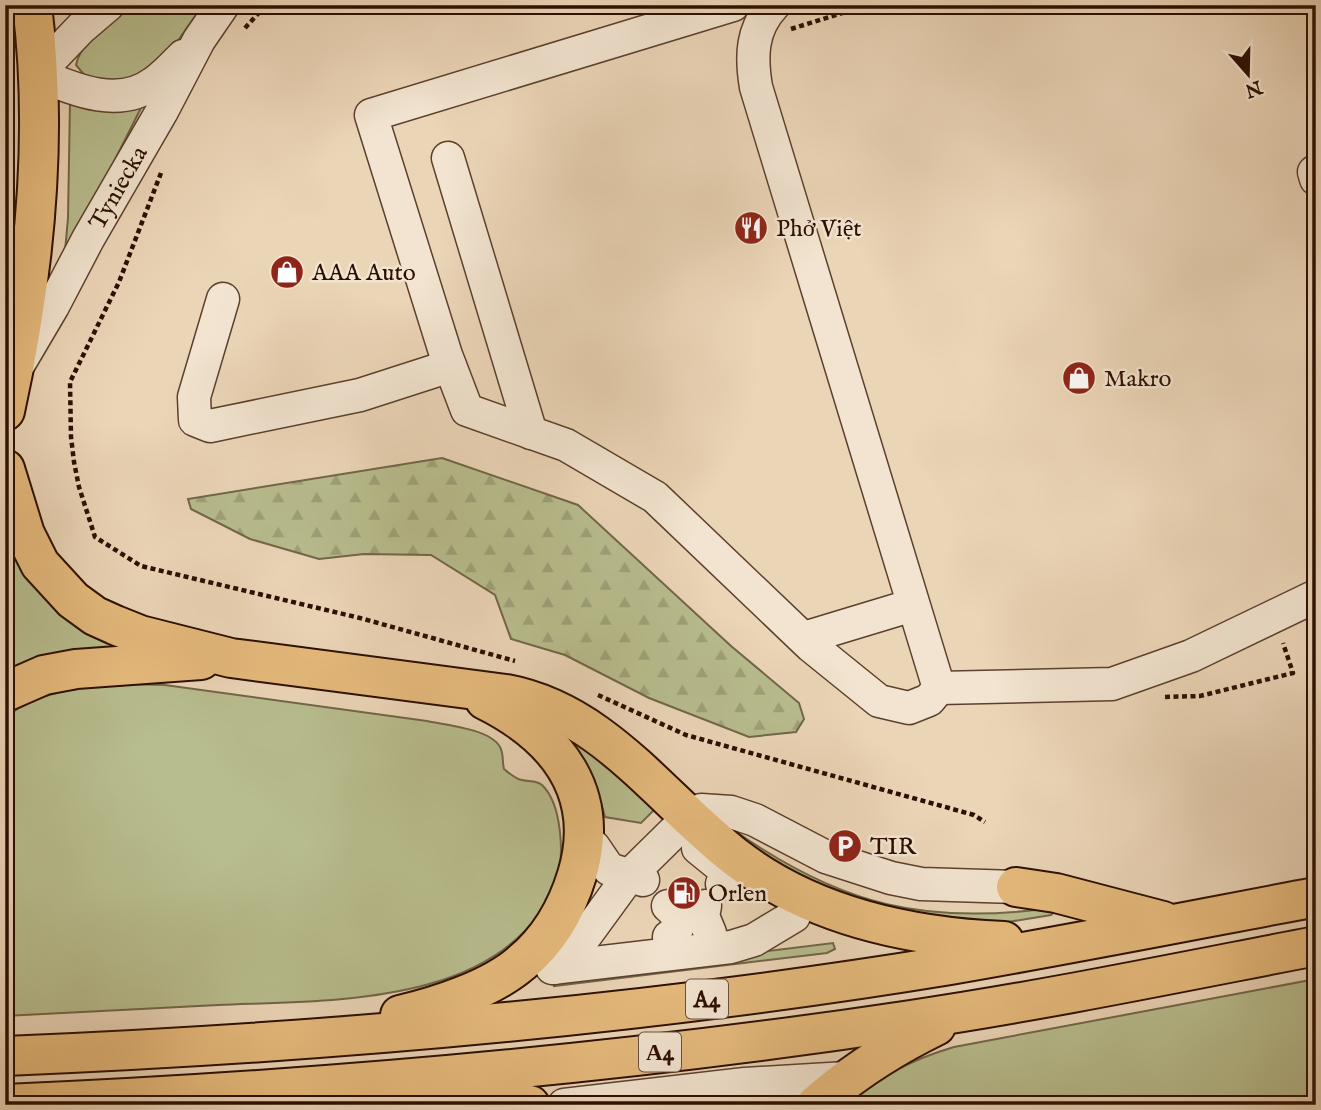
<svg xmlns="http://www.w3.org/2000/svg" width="1321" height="1110" viewBox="0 0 1321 1110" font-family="'IM FELL English',serif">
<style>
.green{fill:#b8bd8e;stroke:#726648;stroke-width:2}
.forest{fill:url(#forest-firs);stroke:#726648;stroke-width:2}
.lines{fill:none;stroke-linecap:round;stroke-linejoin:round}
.minor-casing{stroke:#5c402e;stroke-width:35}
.major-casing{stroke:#2c0e01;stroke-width:42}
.highway-casing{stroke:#2c0e01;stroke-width:42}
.path{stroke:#2c0e01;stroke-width:4.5;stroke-dasharray:5 3.5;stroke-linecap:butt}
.minor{stroke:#f2e4d0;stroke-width:32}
.major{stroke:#e6ba7c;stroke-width:38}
.highway{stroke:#e6ba7c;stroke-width:38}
.labels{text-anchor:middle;stroke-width:5;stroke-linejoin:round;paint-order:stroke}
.shield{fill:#f2e4d0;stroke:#674e3f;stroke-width:2}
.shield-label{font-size:23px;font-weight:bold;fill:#2c0e01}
.street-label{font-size:24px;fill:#2c0e01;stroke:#f2e4d0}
.poi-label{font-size:24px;fill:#2c0e01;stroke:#f2e4d0;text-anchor:start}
</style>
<defs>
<pattern id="forest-firs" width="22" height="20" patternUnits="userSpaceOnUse" patternTransform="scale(1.75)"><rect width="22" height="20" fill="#b8bd8e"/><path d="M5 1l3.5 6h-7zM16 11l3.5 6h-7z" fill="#9ea179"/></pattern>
</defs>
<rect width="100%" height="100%" fill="#ebd5b7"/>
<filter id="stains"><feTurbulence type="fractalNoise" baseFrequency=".00286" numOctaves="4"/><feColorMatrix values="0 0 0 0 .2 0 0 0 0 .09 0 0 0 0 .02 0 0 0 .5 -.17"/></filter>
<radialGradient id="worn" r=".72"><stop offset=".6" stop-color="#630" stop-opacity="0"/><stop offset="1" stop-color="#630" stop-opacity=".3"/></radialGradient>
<g class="green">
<path d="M132,5h71l-31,44 -27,27 -29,6 -30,-5 -10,-12c4,-24 38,-44 56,-60z"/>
<path d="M70,101l71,7 -73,145 -3,-2 3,-33z"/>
<path d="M11,547l121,100 -127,29v-113z"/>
<path d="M123,684l42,1 262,36c19,4 63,8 73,26 4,7 2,15 4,22 5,4 11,10 18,11 7,2 13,0 20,5 20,19 23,72 14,96 -48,127 -228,119 -338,124 -71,4 -142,7 -213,11v-299c37,-27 75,-30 118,-33z"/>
<path d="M564,731l94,75 -17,17 -36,-6c-8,-32 -20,-58 -42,-83z"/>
<path d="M738,833c105,73 188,92 314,75l2,4 -3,3 -43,7 -32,3 -42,-3 -125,-36 -75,-52z"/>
<path d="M833,943l2,6 -8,4 -273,33v-3l6,-6z"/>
<path d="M1316,979v126h-472c33,-28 69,-46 110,-58z"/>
</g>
<path class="forest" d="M442,458l136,47 153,141 68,57 5,16 -8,13 -47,5 -100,-39 -84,-43 -54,-16 -16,-44 -64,-40 -67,-1 -45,5 -69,-20 -59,-30 -3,-10z"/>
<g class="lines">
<g class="minor-casing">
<g id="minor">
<path d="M108,5l-27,23 -44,46c36,15 82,36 118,8 10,-7 19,-17 28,-26"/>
<path d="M733,5l-362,110 75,240 21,55 99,35 89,52 156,149 68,55 30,7 20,-8 10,-12 -183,-601c-5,-30 -5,-58 18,-82"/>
<path d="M448,158l83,275"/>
<path d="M1316,172h-2l2,7"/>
<path d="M223,299l-29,98 1,23 15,6 150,-31 90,-29"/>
<path id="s1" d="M20,362l33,-56 35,-67 74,-128 37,-71 24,-35"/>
<path d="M804,638l109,-33"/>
<path d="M939,688l173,-4 79,-28 125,-60"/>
<path d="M585,840l9,7 15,22 34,11"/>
<path d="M698,848l32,26 -8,10"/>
<path d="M668,906c13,10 14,22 1,31"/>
<path d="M705,906l-2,10 7,17"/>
<path d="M552,968l179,-21 23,-7 40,-24"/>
<path d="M554,968l13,-7 62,-85 60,-59 12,-7 30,2 24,8 71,37 65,21 30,6 95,3"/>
<path d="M564,1105l181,-21 101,-6"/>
</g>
</g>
<g class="major-casing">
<path id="major" d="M5,411c29,-132 44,-270 27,-406"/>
</g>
<g class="highway-casing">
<g id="highway">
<path d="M5,469l20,65 15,30 33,36 22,16 20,9 25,10 91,23 275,36c97,18 154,104 228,162 77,60 175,81 270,85"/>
<path d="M5,692l39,-17 32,-6 125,-9"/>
<path d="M1016,887l40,6 107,28"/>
<path d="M400,1015c38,-9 91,-26 121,-52 28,-23 46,-55 56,-88 25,-83 -20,-139 -92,-175"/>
<path d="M5,1056c315,-13 634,-40 945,-91 122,-21 244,-45 366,-68"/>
<path d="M440,1091l90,14"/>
<path d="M5,1104c303,-13 606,-39 906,-84 135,-20 270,-48 405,-74"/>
<path d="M816,1105c37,-33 75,-57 120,-79"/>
</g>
</g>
<g class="path">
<path d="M245,28l21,-23"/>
<path d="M791,29l77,-24"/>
<path d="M161,173l-42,109 -49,100 1,55 3,25 5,25 16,50 46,29 219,52 155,43"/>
<path d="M598,695l88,40 288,80 11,7"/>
<path d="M1165,697l35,-1 93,-23 -10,-30"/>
</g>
<use href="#minor" class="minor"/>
<use href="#major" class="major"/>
<use href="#highway" class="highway"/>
</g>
<defs>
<g id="restaurant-disc" transform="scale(1.75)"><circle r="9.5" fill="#8f2418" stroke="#f2e4d0"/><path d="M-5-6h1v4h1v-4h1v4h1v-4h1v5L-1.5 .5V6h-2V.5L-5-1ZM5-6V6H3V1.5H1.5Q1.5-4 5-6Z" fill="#fff"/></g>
<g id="shop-disc" transform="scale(1.75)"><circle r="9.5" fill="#8f2418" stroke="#f2e4d0"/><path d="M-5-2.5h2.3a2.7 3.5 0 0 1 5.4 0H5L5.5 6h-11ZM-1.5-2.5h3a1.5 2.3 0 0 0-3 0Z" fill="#fff"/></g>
<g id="parking-disc" transform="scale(1.75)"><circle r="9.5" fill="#8f2418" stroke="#f2e4d0"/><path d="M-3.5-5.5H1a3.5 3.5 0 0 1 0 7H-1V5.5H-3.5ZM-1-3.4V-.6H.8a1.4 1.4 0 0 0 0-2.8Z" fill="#fff"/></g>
<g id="fuel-disc" transform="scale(1.75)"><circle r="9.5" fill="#8f2418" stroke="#f2e4d0"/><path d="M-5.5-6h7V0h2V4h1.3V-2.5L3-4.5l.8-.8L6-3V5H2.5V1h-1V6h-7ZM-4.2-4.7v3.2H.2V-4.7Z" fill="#fff"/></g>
</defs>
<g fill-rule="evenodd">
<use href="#restaurant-disc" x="751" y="228"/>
<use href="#shop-disc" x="287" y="272"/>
<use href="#shop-disc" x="1079" y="378"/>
<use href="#parking-disc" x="845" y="846"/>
<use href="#fuel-disc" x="684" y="893"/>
</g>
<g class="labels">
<g class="shield">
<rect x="686" y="979.5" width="42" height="39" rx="5"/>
<rect x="639" y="1032.5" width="42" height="39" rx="5"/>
</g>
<g class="shield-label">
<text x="707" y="1007">A4</text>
<text x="660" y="1060">А4</text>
</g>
<g class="street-label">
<text dy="8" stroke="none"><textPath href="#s1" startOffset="200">Tyniecka</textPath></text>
</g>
<g class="poi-label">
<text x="776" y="236">Phở Việt</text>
<text x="312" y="280">AAA Auto</text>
<text x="1104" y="386">Makro</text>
<text x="870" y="854">TIR</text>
<text x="708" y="901">Orlen</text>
</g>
</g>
<rect width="1321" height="1110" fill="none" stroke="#ebd5b7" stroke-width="28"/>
<rect x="7" y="7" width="1307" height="1096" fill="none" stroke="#2c0e01" stroke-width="3.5"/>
<rect x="14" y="14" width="1293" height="1082" fill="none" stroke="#2c0e01" stroke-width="2"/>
<g transform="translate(1248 74) rotate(160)" stroke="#f2e4d0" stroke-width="5" paint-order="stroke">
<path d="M0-5L12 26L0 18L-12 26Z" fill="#2c0e01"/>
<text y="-10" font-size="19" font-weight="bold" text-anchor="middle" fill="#2c0e01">N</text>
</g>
<rect width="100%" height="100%" filter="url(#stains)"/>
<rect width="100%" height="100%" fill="url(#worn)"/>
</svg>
